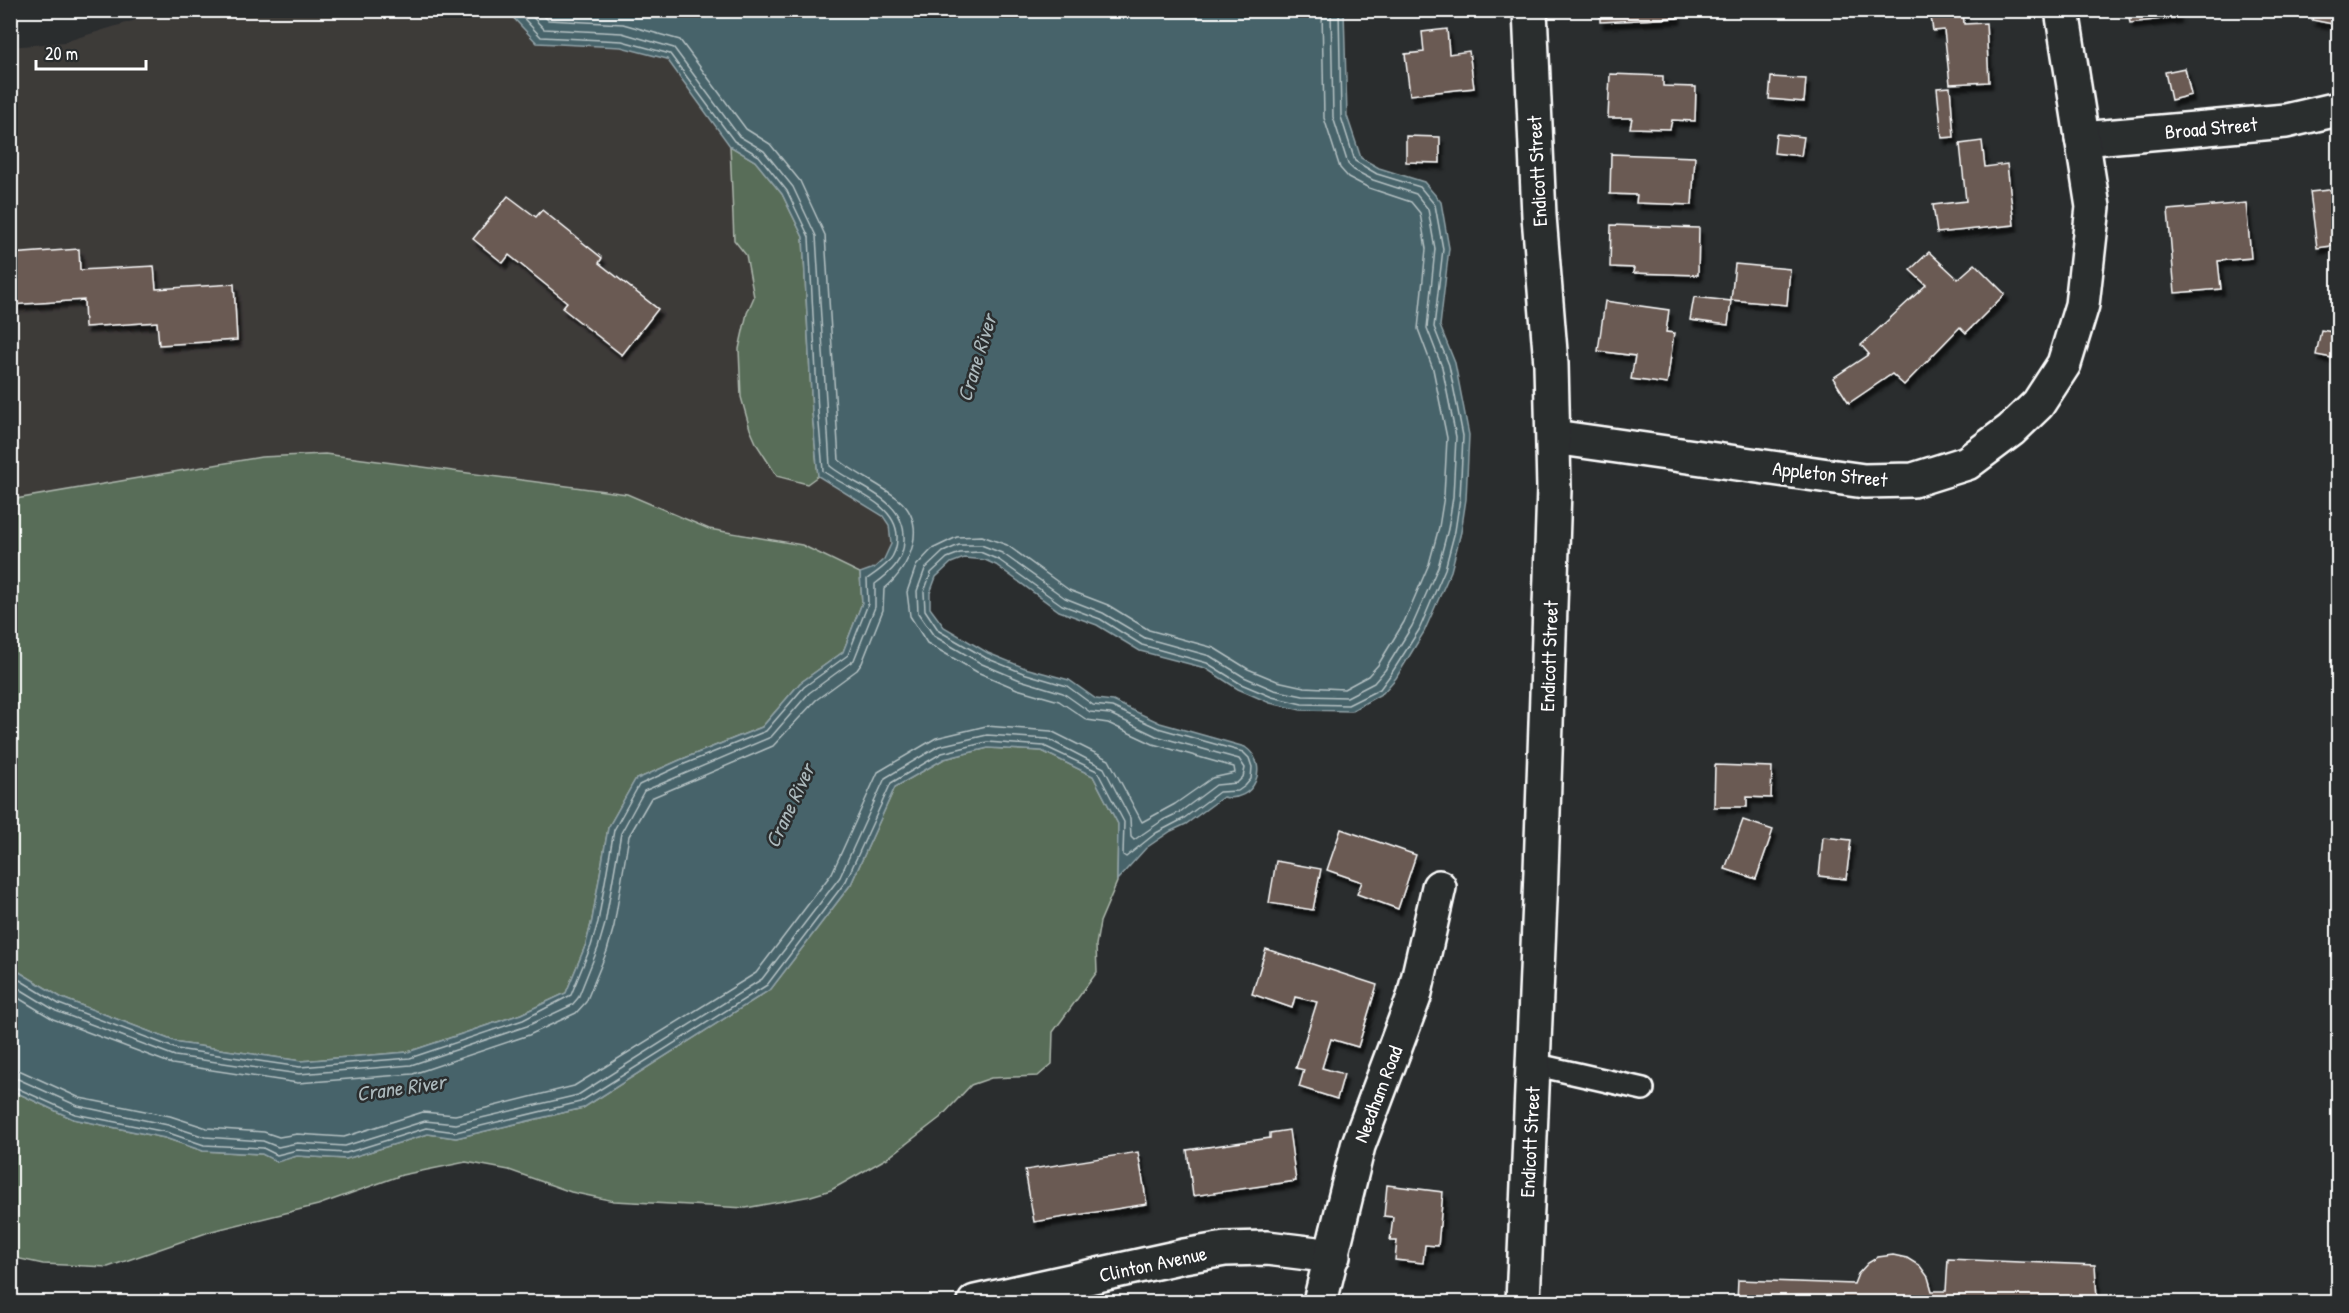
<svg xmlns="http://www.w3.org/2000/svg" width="2349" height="1313" viewBox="0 0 2349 1313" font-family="'Patrick Hand',sans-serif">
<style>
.built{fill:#3d3a39}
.green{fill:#596d58;stroke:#acb6ac;stroke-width:1.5}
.water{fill:#46636a;stroke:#90a1a6;stroke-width:1.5}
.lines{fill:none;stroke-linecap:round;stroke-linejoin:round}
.shore{stroke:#b5c1c3;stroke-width:1.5}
.building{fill:#6a5a53;stroke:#fff;stroke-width:1.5;filter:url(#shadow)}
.lane-casing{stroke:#fff;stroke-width:26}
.street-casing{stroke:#fff;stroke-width:38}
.secondary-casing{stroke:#fff;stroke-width:38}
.lane{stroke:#2a2d2e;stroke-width:21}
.street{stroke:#2a2d2e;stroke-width:33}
.secondary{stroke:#2a2d2e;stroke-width:33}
.labels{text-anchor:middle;stroke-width:5;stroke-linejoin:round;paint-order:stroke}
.street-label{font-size:20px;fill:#fff;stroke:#2a2d2e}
.water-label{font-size:21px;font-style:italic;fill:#acb9bc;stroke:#2a2d2e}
</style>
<defs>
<filter id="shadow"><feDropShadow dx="3.5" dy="6" stdDeviation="1.5" flood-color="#0009"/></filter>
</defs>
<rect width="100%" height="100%" fill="#2a2d2e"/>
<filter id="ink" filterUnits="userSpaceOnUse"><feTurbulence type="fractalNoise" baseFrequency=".0167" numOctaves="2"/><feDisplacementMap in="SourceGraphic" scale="12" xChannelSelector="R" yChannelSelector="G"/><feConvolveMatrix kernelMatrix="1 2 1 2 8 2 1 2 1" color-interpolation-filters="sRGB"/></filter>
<g filter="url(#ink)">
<path class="built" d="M507,10l30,33 84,4 46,12 63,87 73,91 15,238 18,10 51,35 4,12v12l-11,20 -17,9 -61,-28 -93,-16 -82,-35 -302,-40 -64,3 -250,43v-453l53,-5 101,-31z"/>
<g class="green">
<path d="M730,146l25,15 27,33 21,43 9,175 6,64 -11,8 -30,-8 -20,-31 -7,-16 -9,-32 -2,-48 8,-36 7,-16 -8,-42 -12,-15z"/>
<path d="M325,454l302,40 82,35 93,16 58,28 2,30 -19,49 -43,31 -38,44 -82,33 -45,20 -27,48 -16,92 -6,24 -20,49 -45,21 -113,38 -107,9 -122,-18 -117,-45 -51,-31 -1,-467 251,-43z"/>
<path d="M988,748l54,3 51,25 25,48 -1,58 -17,40 -4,23 1,27 -44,60 -1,32 -14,12 -47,2 -20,7 -30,32 -52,40 -58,33 -20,6 -65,12 -132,-7 -43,-9 -62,-22 -43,-8 -64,13 -84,30 -106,26 -104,36 -65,-3 -32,-7v-167l62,29 92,19 38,13 59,3 15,7 20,-5 49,3 82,-25 28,4 127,-30 188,-119 80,-105 44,-97 49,-28z"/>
</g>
<path class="water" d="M507,11h837l3,105 14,42 18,10 45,14 17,20 8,46 -9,78 15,37 14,72 -3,64 -5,33 -10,39 -27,61 -28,46 -13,15 -32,18 -50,-1 -31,-7 -32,-14 -33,-21 -65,-17 -43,-26 -38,-14 -63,-46 -11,-5 -21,-2 -13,5 -15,14 -6,16v15l14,19 44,26 37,15 44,12 27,19 17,2 47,22 85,24c26,18 9,57 -22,50l-37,27 -15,7 -25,17 -29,32 1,-56 -25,-48 -51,-25 -54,-3 -44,11 -49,28 -44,97 -80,105 -188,119 -127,30 -28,-4 -82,25 -49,-3 -20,6 -15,-8 -59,-3 -38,-13 -92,-19 -62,-29v-123l51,31 117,45 122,18 107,-9 113,-38 45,-21 20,-49 6,-24 16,-92 27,-48 45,-20 82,-33 38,-44 43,-31 19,-49 -2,-30 14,-5 10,-9 7,-15 -2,-19 -6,-9 -65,-40 -6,-64 -9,-175 -21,-43 -27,-33 -25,-15 -63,-87 -46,-12 -84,-4z"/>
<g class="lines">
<g class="shore">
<path d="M10,974l49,30 118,45 123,18 110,-9 113,-38 48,-25 20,-49 7,-24 16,-92 25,-45 43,-20 84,-34 38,-44 44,-32 20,-51 -1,-25c16,-11 31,-20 30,-43 -1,-34 -51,-47 -74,-65l-5,-59 -9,-175 -22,-46 -28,-35 -25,-15 -64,-87 -48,-13 -81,-4 -25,-27"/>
<path d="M10,983l46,28 119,45 124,18 112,-9 116,-39 45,-21 6,-7 20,-50 7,-24 16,-91 23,-42 127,-54 38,-44 45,-33 21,-53v-23c15,-11 29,-23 29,-44 2,-42 -47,-52 -74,-74l-14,-230 -23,-49 -29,-36 -25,-15 -65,-88 -52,-15 -78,-4 -18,-19"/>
<path d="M10,993l43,26 119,45 126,19 115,-9 116,-39 47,-22 10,-11 21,-51 7,-25 15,-90 22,-38 122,-52 43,-46 41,-30 5,-7 21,-53 1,-21c26,-21 46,-65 13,-91 -18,-14 -41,-24 -58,-38l-14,-225 -25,-54 -30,-37 -24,-15 -66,-89 -57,-16 -75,-4 -10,-10"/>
<path d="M10,1069l11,2 59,27 90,18 37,12 57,4 15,5 18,-3 47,3 79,-25 32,3 19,-4 100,-25 182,-113 76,-100 46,-101 58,-34 50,-12 65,5 58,29 33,62 33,-18 37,-26 23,-5 -1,-6 -81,-23 -45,-21 -21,-3 -28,-19 -42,-12 -40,-17 -50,-29 -17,-27 -3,-24 9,-26 16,-17 25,-12 25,-1 25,9 62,45 39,15 41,25 65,18 34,21 29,12 27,6 40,2 24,-13 10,-11 26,-43 25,-58 10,-37 5,-31 3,-58 -14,-69 -15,-40 8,-80 -6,-36 -9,-11 -42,-14 -21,-11 -8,-9 -16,-50 -2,-108"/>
<path d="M10,1078l8,1 60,27 90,19 37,12 58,4 15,6 19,-4 48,3 80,-25 31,3 122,-29 184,-116 78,-102 45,-99 54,-32 48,-11 61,4 56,29 26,50 1,19 3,3 29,-20 17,-8 36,-27 21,-2 6,-6 2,-9 -6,-9 -83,-23 -46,-22 -20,-2 -27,-19 -43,-13 -38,-16 -48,-28 -16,-23 -1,-22 8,-22 18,-17 16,-7h22l21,8 63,45 38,15 42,25 65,18 34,21 30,13 29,6 44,1 27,-14 11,-13 27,-44 26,-59 10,-38 5,-32 3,-60 -14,-70 -15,-39 8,-79 -7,-40 -12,-15 -43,-14 -19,-10 -6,-6 -15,-47 -2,-107"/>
<path d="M10,1085l65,29 91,18 38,13 59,3 14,7 20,-5 49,3 80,-25 30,4 124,-30 187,-117 79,-104 45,-98 51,-30 45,-11 57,4 53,25 27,51 -1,33 3,2 30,-24 27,-14 36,-27 19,-1 7,-5 6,-7 1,-12 -3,-9 -6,-6 -85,-24 -46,-21 -19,-2 -26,-19 -44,-13 -37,-15 -47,-27 -14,-21 -1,-18 7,-19 16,-15 13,-5 20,-1 19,8 63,45 38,14 42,26 65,18 34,21 31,13 30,7 46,1 32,-16 11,-15 28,-44 26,-61 10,-38 5,-33 3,-62 -14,-71 -15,-38 9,-78 -8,-44 -15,-18 -43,-13 -22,-13 -14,-44 -2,-107"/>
</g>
</g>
<g class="building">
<path d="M1600,10h77v8l-77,4z"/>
<path d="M1930,10h33l1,14 22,-1 3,59 -39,2 -6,-54 -11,1z"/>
<path d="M2128,10h49l1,7 -48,6z"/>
<path d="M2314,10h24v15l-26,-5z"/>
<path d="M1447,29l2,25 20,-3 5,37 -64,7 -5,-41 19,-2 -2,-20z"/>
<path d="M2185,68l6,27 -20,5 -6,-28z"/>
<path d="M1610,74l53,2v10l33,1 -1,34 -23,-1 -2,9 -40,-1 2,-10h-24z"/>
<path d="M1771,77l35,2 -2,23 -35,-3z"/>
<path d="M1950,87l4,50 -12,1 -5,-50z"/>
<path d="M1776,134l28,3 -3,19 -27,-3z"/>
<path d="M1406,136l34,1v26l-34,-1z"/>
<path d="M1982,141l3,26 22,-3 7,61 -77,8 -4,-28 33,-4 -6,-57z"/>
<path d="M1611,154l84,3 -3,48 -56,-2 1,-8 -27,-1z"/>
<path d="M2338,189v56l-21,3 -7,-56z"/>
<path d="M508,196l28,21 6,-7 60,48 -3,5 59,46 -36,46 -60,-47 5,-6 -58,-47 -6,8 -30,-24z"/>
<path d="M2246,203l5,55 -33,3 3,28 -46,4 -7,-83z"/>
<path d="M1611,225l88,3 -1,47 -65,-2 1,-5 -24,-1z"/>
<path d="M79,249l1,21 74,-4 2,23 78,-5 3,56 -78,5 -2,-23 -72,5 -1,-27 -74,5v-51z"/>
<path d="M1929,252l29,27 17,-15 30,30 -39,39 -6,-6 -56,58 -12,-11 -43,29 -16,-25 36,-24 -8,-9 65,-60 -16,-15z"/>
<path d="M1735,264l55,5 -3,36 -56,-5z"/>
<path d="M1694,297l37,4 -3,24 -38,-5z"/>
<path d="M1605,301l64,9 -3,22 8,1 -7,51 -36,-5 4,-23 -37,-5z"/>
<path d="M2321,330l17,3v26l-22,-4z"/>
<path d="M1715,765l57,2 -1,31 -24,-1v10h-33z"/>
<path d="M1743,820l30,10 -17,49 -31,-10z"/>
<path d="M1341,829l75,26 -18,54 -41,-15 5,-12 -35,-12z"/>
<path d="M1823,837l28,3 -5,39 -27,-3z"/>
<path d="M1276,861l45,8 -8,41 -44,-7z"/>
<path d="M1266,949l111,36 -19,62 -27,-8 -9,29 22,6 -7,25 -38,-12 5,-17 -8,-2 21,-66 -22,-5 -3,11 -40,-14z"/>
<path d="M1289,1130l7,51 -103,15 -6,-46 83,-12v-5z"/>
<path d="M1138,1152l9,52 -113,18 -9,-52z"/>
<path d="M1387,1185l56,7 -5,54 -13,-1 -2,18 -28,-3 2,-19h-7l3,-24 -9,-1z"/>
<path d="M1893,1255l14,3 13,8 8,11 4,14h14l2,-32 147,6 2,35 59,2h-419l1,-22 116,4 4,-10 10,-11 10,-6z"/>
</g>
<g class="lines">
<g class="lane-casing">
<path id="lane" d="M1533,1064l110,25"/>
</g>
<g class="street-casing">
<g id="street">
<path d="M2082,139l204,-18 52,-12"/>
<path d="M1554,437l310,44 49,-1 54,-17 44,-33 27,-26 26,-40 18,-59 11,-98 -31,-197"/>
<path d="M975,1302l209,-46 41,-7 42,-1 66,8"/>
<path d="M1320,1302l38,-156 56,-149 25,-110"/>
</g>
</g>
<g class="secondary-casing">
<path id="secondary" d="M1523,1302l17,-402 14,-411 -3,-125 -12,-148 -9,-206"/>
</g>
<use href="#lane" class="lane"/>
<use href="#street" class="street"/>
<use href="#secondary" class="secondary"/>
</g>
</g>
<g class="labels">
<g class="street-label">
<text transform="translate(2211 128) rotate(-5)" y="7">Broad Street</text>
<text transform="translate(1537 171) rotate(-93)" y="7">Endicott Street</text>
<text transform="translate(1830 474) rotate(6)" y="7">Appleton Street</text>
<text transform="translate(1549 656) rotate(-88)" y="7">Endicott Street</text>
<text transform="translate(1378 1094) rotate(-69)" y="7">Needham Road</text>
<text transform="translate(1530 1142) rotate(-87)" y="7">Endicott Street</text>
<text transform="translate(1153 1264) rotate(-12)" y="7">Clinton Avenue</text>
</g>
<g class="water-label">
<text transform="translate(977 358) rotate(-73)" y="7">Crane River</text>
<text transform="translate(790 806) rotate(-65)" y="7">Crane River</text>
<text transform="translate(401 1088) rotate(-8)" y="7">Crane River</text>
</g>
</g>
<rect width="2349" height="1313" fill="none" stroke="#2a2d2e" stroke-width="36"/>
<rect x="18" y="18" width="2313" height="1277" fill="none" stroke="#fff" stroke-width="2" filter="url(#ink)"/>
<path d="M36 60v9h110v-9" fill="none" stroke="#ffffff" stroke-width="3"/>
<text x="45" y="60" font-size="18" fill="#ffffff" stroke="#2a2d2e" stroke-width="4.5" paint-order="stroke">20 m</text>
</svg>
